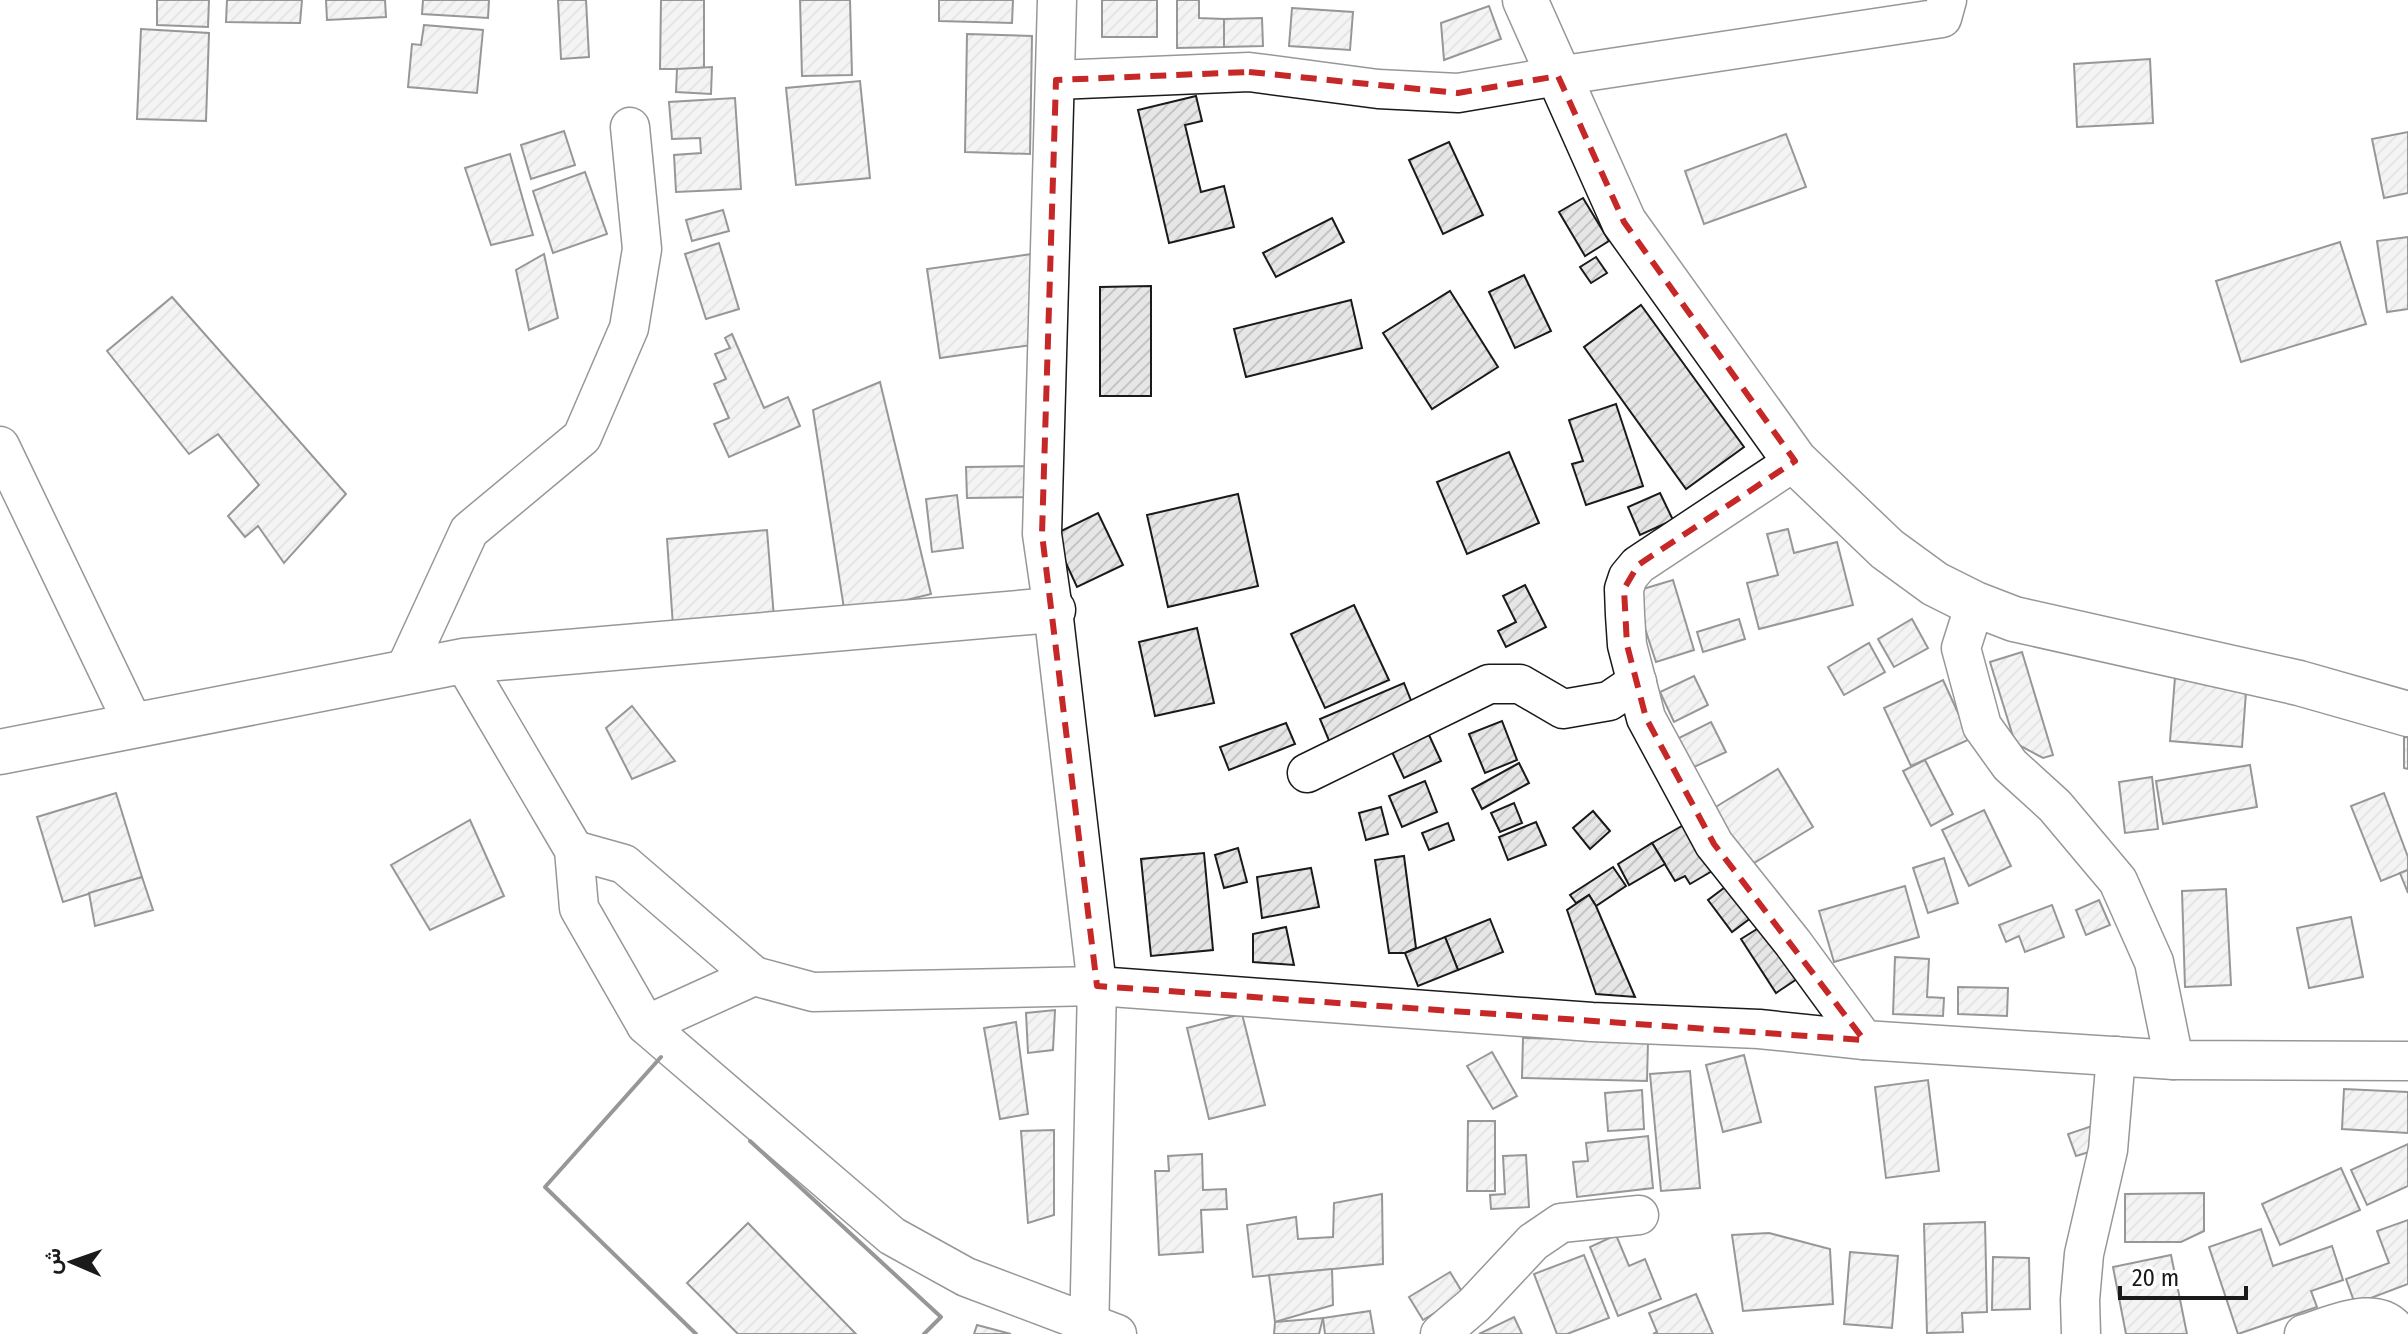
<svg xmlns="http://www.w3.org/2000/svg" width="2408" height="1334" viewBox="0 0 2408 1334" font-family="'Fira Sans Condensed',Vazirmatn,sans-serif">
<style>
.building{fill:url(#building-hatch);stroke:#1a1a1a;stroke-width:2}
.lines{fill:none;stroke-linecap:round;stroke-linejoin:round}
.street-casing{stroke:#1a1a1a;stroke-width:41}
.secondary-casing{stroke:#1a1a1a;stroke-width:47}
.street{stroke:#fff;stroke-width:38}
.secondary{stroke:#fff;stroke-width:44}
.wall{stroke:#1a1a1a;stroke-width:4}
.marked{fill:none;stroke:#c62828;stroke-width:6;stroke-dasharray:16 10;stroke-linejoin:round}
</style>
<defs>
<pattern id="building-hatch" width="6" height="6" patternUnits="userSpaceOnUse" patternTransform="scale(2)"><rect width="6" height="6" fill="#e6e6e6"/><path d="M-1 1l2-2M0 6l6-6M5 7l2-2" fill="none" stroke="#c5c5c5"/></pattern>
</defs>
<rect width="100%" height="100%" fill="#fff"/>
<g class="building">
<path d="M157,0h52l-1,27 -51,-2z"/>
<path d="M227,0h75l-2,23 -74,-1z"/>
<path d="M326,0h59l1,17 -59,3z"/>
<path d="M423,0h66l-1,18 -66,-4z"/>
<path d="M558,0h28l3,57 -28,2z"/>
<path d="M661,0h43v69h-44z"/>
<path d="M800,0h50l2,75 -50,1z"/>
<path d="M939,0h74l-1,23 -73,-2z"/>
<rect x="1102" y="0" width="55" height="37"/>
<path d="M1177,0h22v18l25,1v28l-47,1z"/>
<path d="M1489,6l12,33 -57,21 -3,-37z"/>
<path d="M1292,8l61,4 -3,38 -61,-4z"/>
<path d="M1262,18l1,28 -39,1v-28z"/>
<path d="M424,25l59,5 -6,63 -69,-6 4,-43 9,1z"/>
<path d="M141,29l68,4 -3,88 -69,-2z"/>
<path d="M967,34l65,2 -2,118 -65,-2z"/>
<path d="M2150,59l3,64 -76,4 -3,-63z"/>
<path d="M712,67l-1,27 -35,-2 1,-23z"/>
<path d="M860,81l10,97 -74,7 -10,-97z"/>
<path d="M1196,96l6,25 -17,4 16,67 23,-6 10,41 -65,16 -31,-133z"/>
<path d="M735,98l6,91 -65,3 -2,-37 27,-2 -1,-15 -28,1 -3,-37z"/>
<path d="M564,131l11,34 -44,14 -10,-34z"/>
<path d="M2408,132v61l-24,5 -12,-59z"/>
<path d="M1786,134l20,53 -102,37 -19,-53z"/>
<path d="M1449,142l34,73 -40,19 -34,-74z"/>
<path d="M510,154l23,81 -42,10 -26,-77z"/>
<path d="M585,172l22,62 -54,19 -20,-62z"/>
<path d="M1583,198l26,43 -24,15 -26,-44z"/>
<path d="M723,210l6,21 -37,10 -6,-21z"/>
<path d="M1332,218l12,24 -68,35 -13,-24z"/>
<path d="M2408,237v72l-21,3 -10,-71z"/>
<path d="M2340,242l26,82 -125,38 -25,-81z"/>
<path d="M719,243l20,66 -33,10 -21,-65z"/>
<path d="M544,254l14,64 -29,12 -13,-60z"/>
<path d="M1032,254l13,89 -105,15 -13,-89z"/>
<path d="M1596,257l11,16 -16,10 -11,-16z"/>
<path d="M1524,275l27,56 -36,17 -26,-56z"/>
<path d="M1151,286v110h-51v-109z"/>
<path d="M1450,291l48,76 -66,42 -49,-76z"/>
<path d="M172,297l174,197 -62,69 -26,-37 -13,11 -17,-21 31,-31 -41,-51 -29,20 -82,-103z"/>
<path d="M1351,300l11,48 -116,29 -12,-48z"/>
<path d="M1641,305l103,142 -58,42 -102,-142z"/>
<path d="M732,334l32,74 24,-11 12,29 -71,31 -15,-33 15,-6 -15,-34 12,-5 -11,-25 15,-6 -5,-10z"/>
<path d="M880,382l51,212 -86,21 -32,-205z"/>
<path d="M1616,404l27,82 -57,19 -14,-41 11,-3 -14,-41z"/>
<path d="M1509,452l30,71 -72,31 -30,-72z"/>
<path d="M1035,466v31l-68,1 -1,-31z"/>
<path d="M1660,493l13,27 -33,15 -12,-28z"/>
<path d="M1238,494l20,92 -90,21 -21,-92z"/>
<path d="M957,495l6,53 -31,4 -6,-53z"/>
<path d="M1098,513l25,52 -46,22 -24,-52z"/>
<path d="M1788,529l6,24 43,-11 16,63 -94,24 -12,-46 31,-8 -11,-41z"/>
<path d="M767,530l7,88 -101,8 -6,-87z"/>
<path d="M1673,580l21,70 -38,12 -23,-70z"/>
<path d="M1525,585l21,42 -40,20 -8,-16 18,-9 -13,-26z"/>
<path d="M1354,605l35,75 -64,28 -34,-74z"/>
<path d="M1739,619l6,20 -42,13 -6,-20z"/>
<path d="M1912,619l16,29 -34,19 -16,-28z"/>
<path d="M1197,628l17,75 -59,13 -16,-74z"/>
<path d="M1869,643l16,29 -41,23 -16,-28z"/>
<path d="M2022,652l31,103 -10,3 -28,-15 -25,-81z"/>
<path d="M1694,676l14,29 -34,17 -14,-30z"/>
<path d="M2175,677l57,4 -1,9 15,2 -4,55 -72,-6z"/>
<path d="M1943,680l27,59 -59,27 -27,-58z"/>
<path d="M1404,683l10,25 -84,35 -10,-24z"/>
<path d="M632,706l43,55 -43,18 -26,-51z"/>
<path d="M1502,721l15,39 -32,13 -16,-39z"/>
<path d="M1711,722l15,30 -34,16 -15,-29z"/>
<path d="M1286,723l9,21 -66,26 -9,-23z"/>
<path d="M1429,735l12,26 -37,17 -12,-26z"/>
<path d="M2404,737h4v32l-4,-1z"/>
<path d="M1925,760l28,54 -22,12 -28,-55z"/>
<path d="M1519,763l10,20 -47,26 -10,-20z"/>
<path d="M2250,765l7,42 -94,17 -7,-43z"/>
<path d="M1778,769l35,58 -64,39 -35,-58z"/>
<path d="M2152,777l6,52 -33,4 -6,-51z"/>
<path d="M1425,781l12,31 -35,15 -13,-31z"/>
<path d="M116,793l26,84 -79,25 -26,-85z"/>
<path d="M2384,793l24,64v13l-27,11 -30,-75z"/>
<path d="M1514,803l8,20 -22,9 -9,-19z"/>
<path d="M1381,807l7,27 -22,6 -7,-27z"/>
<path d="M1984,810l27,56 -42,20 -27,-56z"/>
<path d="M1593,811l17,20 -20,18 -17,-21z"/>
<path d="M470,820l34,76 -74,34 -39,-65z"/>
<path d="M1536,822l10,23 -38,15 -9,-23z"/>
<path d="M1448,823l6,17 -25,10 -7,-17z"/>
<path d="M1687,823l27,47 -24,14 -5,-8 -10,5 -23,-38z"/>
<path d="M1652,843l13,21 -36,21 -11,-21z"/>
<path d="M1238,848l9,34 -23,6 -9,-33z"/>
<path d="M1204,853l9,97 -62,6 -10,-97z"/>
<path d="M1404,856l12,92 -11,5h-16l-14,-93z"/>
<path d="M1944,858l14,45 -30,10 -15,-45z"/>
<path d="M1613,867l13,19 -30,20 -7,-11 -13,8 -6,-8z"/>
<path d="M1311,868l8,39 -57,11 -5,-41z"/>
<path d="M2408,870v23l-8,-20z"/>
<path d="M142,877l11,33 -58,16 -6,-33z"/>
<path d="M1732,882l24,32 -24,18 -24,-32z"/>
<path d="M1905,886l14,51 -85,25 -15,-51z"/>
<path d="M2226,889l5,96 -46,2 -3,-96z"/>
<path d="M1589,895l7,11 39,91 -39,-3 -29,-84z"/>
<path d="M2099,900l11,25 -24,10 -10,-25z"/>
<path d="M2052,905l12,32 -39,15 -6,-16 -13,6 -7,-17z"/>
<path d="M2351,917l12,60 -54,11 -12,-60z"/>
<path d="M1490,919l13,33 -45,18 -13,-33z"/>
<path d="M1765,924l35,53 -24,16 -35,-54z"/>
<path d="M1286,927l8,38 -41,-3v-28z"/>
<path d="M1445,937l13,33 -40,16 -13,-33z"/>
<path d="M1895,957l34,2 -2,38 17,1 -1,18 -50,-2z"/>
<path d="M1958,987l50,1 -1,28 -49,-2z"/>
<path d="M1055,1010l-2,40 -25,3 -2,-40z"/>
<path d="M1242,1014l23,91 -56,14 -22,-91z"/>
<path d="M1016,1022l12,92 -28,5 -16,-91z"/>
<path d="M1523,1038l125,3 -1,40 -125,-3z"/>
<path d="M1492,1052l25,44 -24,13 -26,-43z"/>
<path d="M1744,1055l17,67 -38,10 -17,-67z"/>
<path d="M1690,1071l10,117 -39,3 -11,-117z"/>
<path d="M1928,1080l11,91 -53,7 -11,-91z"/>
<path d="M2344,1089l64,3v41l-66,-4z"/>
<path d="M1642,1090l2,39 -36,2 -3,-38z"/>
<path d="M1468,1121h27v70h-28z"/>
<path d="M2092,1126l7,23 -23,7 -8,-22z"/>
<path d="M1054,1130v85l-26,8 -7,-92z"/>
<path d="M1648,1136l5,52 -76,9 -4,-35 15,-1 -2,-18z"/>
<path d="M2408,1144v42l-41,19 -16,-35z"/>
<path d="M1202,1154l1,36 23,-1 1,20 -26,1 2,42 -44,3 -4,-84h14l-1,-15z"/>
<path d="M1526,1155l3,52 -38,2 -1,-14 15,-1 -2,-38z"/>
<path d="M2341,1168l19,42 -80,35 -18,-41z"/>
<path d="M2204,1193v38l-23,11h-56v-48z"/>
<path d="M1382,1194l1,70 -130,13 -6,-52 49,-8 2,22 35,-2 1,-34z"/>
<path d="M2408,1220v64l-53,20 -9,-25 43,-16 -12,-32z"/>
<path d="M1985,1222l2,90 -25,1 1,19 -36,1 -3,-109z"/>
<path d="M748,1223l108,111h-118l-51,-51z"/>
<path d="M2261,1229l12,37 59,-20 11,34 -32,11 6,16 -79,27 -29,-87z"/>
<path d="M1769,1233l61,16 3,55 -90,7 -11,-76z"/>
<path d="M1616,1235l13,31 16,-7 16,40 -43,17 -28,-69z"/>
<path d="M1850,1252l48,4 -6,72 -48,-4z"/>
<path d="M1584,1255l25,63 -42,16h-10l-23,-60z"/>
<path d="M2171,1255l16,79h-61l-13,-67z"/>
<path d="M1993,1257l36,1 1,51 -38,1z"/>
<path d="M1332,1269l1,36 -58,17 -6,-47z"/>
<path d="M1450,1272l14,23 -41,25 -14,-23z"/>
<path d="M1696,1294l17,40h-60l4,-2 -8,-19z"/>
<path d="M1370,1311l4,23h-49l-2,-16z"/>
<path d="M1514,1317l8,17h-43z"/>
<path d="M1323,1318l-4,16h-45l1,-12z"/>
<path d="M977,1325l34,9h-37z"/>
</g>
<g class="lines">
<g class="street-casing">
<g id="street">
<path d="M1057,0l-15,534 11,76 44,376 495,36 167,7 105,11 310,20 234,1"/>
<path d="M1056,80l193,-8 129,17 80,4 100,-17 384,-58 5,-18"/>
<path d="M0,446l134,279"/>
<path d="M1795,461l-157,104 -10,12 -4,12 1,26 2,30 19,73 68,126 79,99 71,97"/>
<path d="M1975,604l-14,44 21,78 28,39 45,41 63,75 36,81 20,98"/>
<path d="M463,661l111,189 5,58 67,117 246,211 74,41 151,57"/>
<path d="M404,672l65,-141 113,-94 47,-109 13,-79 -12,-122"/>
<path d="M1307,773l182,-89h31l43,25 46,-8 28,-19"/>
<path d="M574,850l50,14 130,112 -108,49"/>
<path d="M754,976l59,16 284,-6 -8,348"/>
<path d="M1440,1334l34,-29 59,-63 28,-19 78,-8"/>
<path d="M2081,1334l-1,-34 4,-46 24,-104 8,-94"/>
<path d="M2304,1334c28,-8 75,-33 95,0"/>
</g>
</g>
<g class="secondary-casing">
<g id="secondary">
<path d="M1525,0l99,222 171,239 92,88 48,35 40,20 39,15 285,64 109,31"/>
<path d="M0,752l463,-91 590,-51"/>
</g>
</g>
<use href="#street" class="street"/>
<use href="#secondary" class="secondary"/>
<g class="wall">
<path d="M661,1057l-116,130 151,147"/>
<path d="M750,1141l191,176 -17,17"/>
</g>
</g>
<path d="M0 0H2408V1334H0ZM1249,72l209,21 100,-17 66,146 171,239 -157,104 -14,24 3,56 19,73 68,126 150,196 -767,-54 -55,-452 14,-454z" fill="#fff" fill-opacity=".55" fill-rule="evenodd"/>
<path class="marked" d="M1249,72l209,21 100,-17 66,146 171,239 -157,104 -14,24 3,56 19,73 68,126 150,196 -767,-54 -55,-452 14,-454z"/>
<g transform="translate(72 1262) rotate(272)" stroke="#ffffff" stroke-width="6" paint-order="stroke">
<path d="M0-6L14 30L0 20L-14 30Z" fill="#1a1a1a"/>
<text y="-12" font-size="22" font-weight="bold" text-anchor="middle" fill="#1a1a1a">ش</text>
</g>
<path d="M2120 1286v12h126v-12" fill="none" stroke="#1a1a1a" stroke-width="4"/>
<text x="2132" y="1286" font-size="24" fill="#1a1a1a" stroke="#ffffff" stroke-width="6" paint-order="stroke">20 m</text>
</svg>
